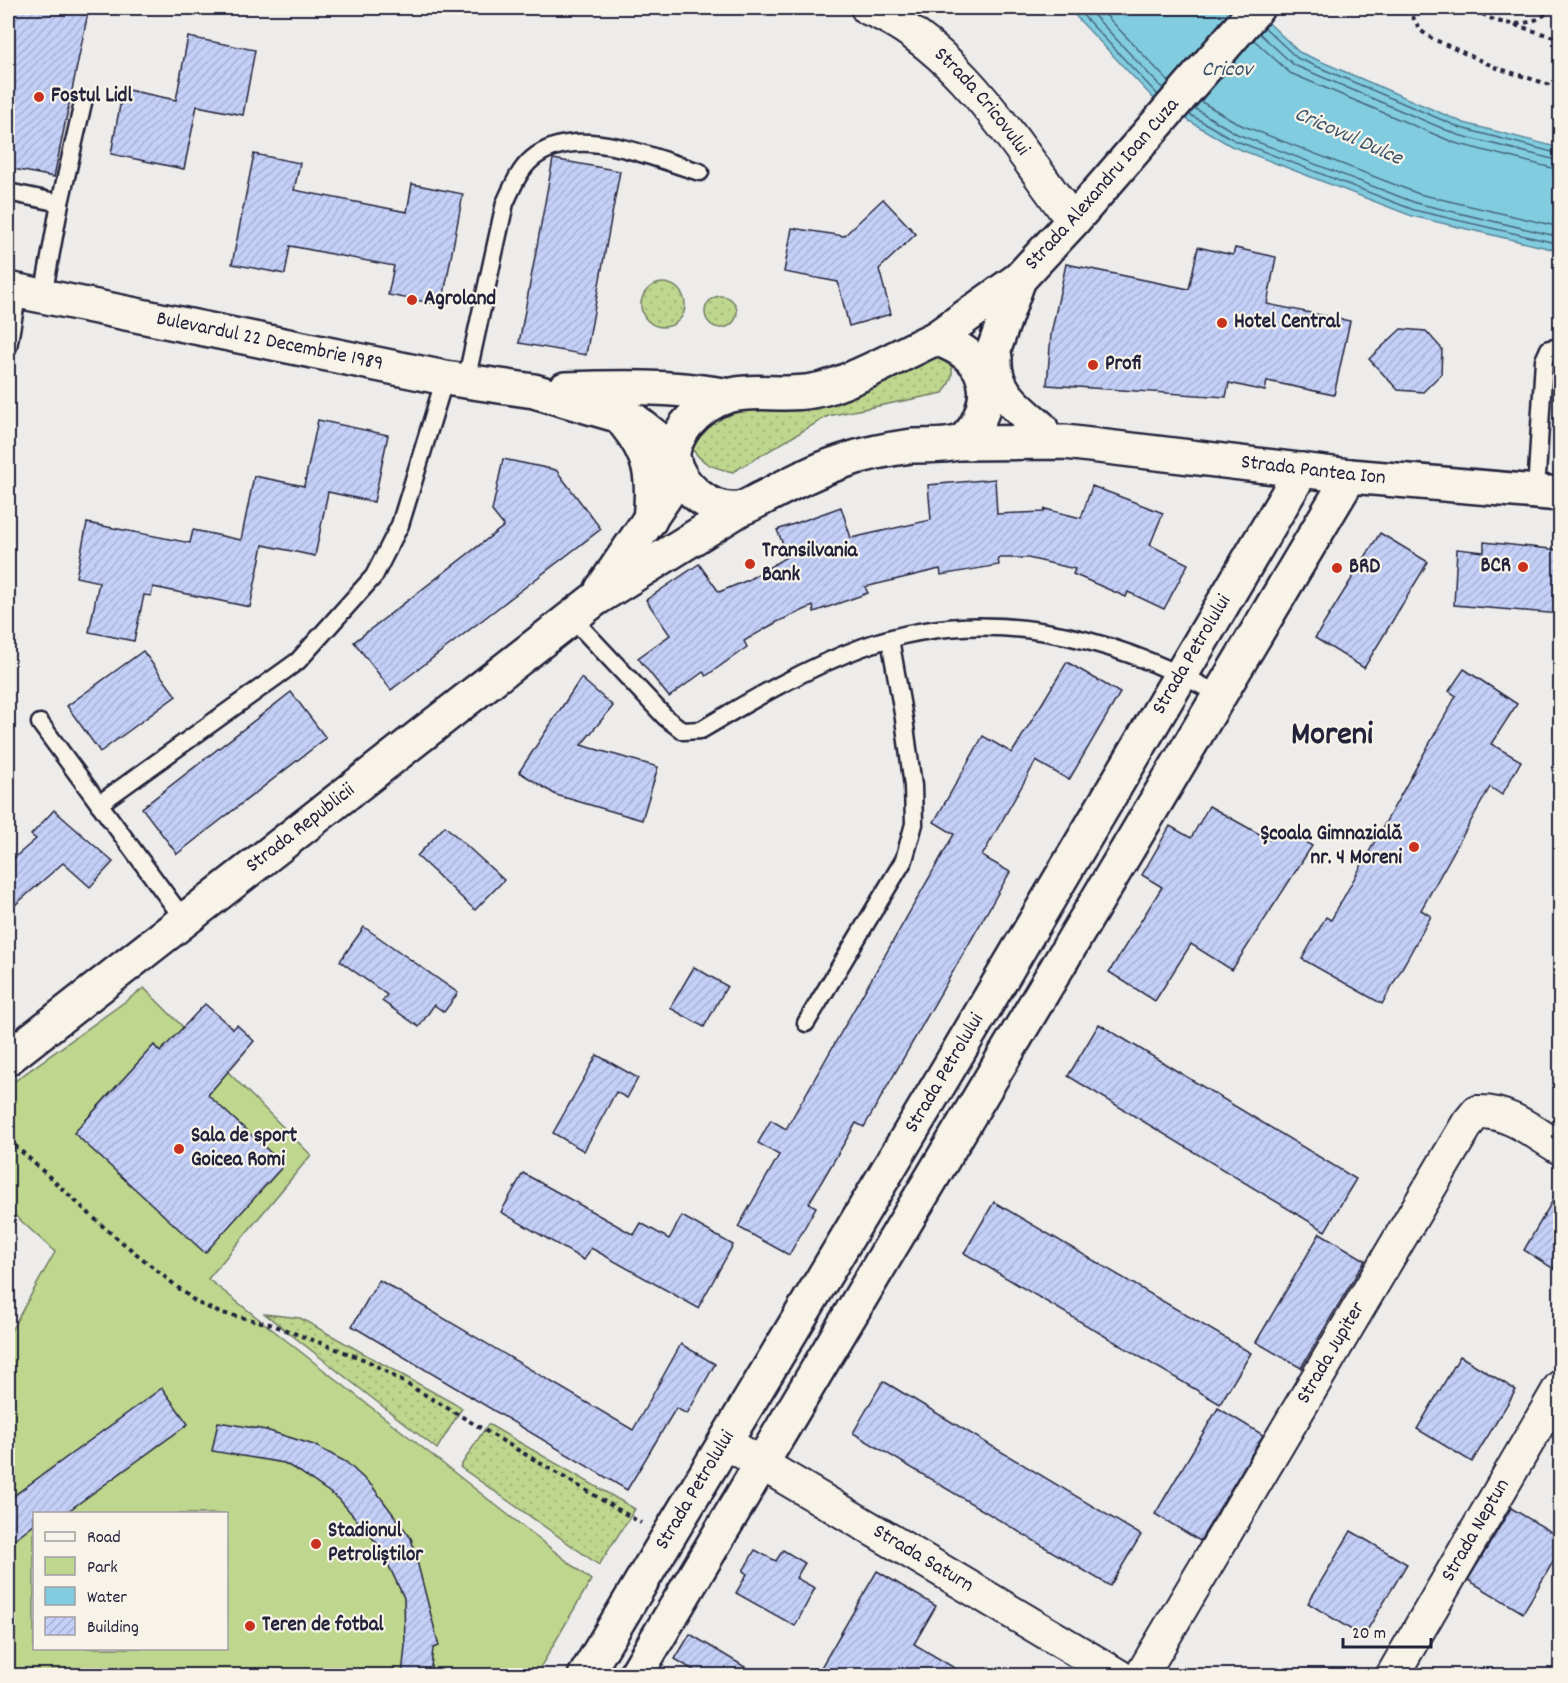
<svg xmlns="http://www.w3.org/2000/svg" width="1568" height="1683" viewBox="0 0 1568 1683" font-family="Dekko,sans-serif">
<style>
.grass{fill:url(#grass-dots);stroke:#707c64;stroke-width:1.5}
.park{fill:#bed68d;stroke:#707c64;stroke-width:1.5;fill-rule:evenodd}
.water{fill:#81cddf;stroke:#5b899d;stroke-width:1.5}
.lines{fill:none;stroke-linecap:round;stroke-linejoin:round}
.shore{stroke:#48667d;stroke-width:1.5}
.building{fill:url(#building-hatch);stroke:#22223b;stroke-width:1.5}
.lane-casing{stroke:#22223b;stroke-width:21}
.street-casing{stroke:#22223b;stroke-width:36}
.secondary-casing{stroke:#22223b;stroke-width:38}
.path{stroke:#22223b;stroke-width:4;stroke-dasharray:4.5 4.5;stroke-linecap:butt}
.lane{stroke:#f7f3e8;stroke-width:16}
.street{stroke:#f7f3e8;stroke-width:32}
.secondary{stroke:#f7f3e8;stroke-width:33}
.poi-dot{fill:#c8321e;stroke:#f7f3e8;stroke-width:2}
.labels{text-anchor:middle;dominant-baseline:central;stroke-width:4.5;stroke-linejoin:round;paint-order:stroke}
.poi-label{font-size:21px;font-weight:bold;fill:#22223b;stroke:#f7f3e8;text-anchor:start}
.street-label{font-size:21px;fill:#22223b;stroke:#f7f3e8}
.water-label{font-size:22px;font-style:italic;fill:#3e556c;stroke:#f7f3e8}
.town-label{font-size:33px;font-weight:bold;fill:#22223b;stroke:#f7f3e8}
</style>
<defs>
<pattern id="grass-dots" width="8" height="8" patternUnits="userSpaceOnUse" patternTransform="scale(1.5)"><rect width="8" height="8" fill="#bed68d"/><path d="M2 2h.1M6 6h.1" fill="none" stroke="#a3b77b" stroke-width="1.8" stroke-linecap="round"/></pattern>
<pattern id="building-hatch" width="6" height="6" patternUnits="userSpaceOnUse" patternTransform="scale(1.5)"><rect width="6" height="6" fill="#c4d0f7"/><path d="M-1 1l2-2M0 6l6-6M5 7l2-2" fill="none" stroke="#a8b2d5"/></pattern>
</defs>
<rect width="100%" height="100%" fill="#edeceb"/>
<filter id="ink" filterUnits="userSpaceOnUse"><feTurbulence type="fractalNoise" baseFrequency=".0167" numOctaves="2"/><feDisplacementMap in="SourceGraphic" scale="12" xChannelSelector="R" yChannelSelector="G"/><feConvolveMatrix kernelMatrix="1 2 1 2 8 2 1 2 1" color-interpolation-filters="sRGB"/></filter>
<g filter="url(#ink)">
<g class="grass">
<circle cx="663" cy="305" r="22"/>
<circle cx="721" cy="312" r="16"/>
<path d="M928,350L950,360C955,373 951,382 943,393L828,416L733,472C713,468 702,464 691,447L700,418Z"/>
<polygon points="265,1314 300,1318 462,1408 437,1449"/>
<polygon points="488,1424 635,1509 599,1565 460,1467"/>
</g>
<path class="park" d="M144,988L311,1155L208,1279L591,1580L536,1675H8V1336L55,1252L8,1209V1086ZM34,1514H226V1648H34Z"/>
<polygon class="water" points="1068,8 1253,8 1299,52 1464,123 1560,148 1560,251 1412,216 1231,146 1156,101"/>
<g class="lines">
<g class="shore">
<polyline points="1076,8 1158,95"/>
<polyline points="1087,8 1163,89"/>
<polyline points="1099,8 1169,82"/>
<polyline points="1264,27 1297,58 1461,128 1560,154"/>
<polyline points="1259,33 1294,65 1458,135 1560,161"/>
<polyline points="1254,40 1290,73 1455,143 1560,170"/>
<polyline points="1200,101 1241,125 1419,194 1560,227"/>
<polyline points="1194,108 1237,134 1416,203 1560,237"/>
<polyline points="1189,114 1234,140 1414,210 1560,244"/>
</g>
</g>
<g class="building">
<polygon points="8,8 89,8 54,177 8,168"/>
<polygon points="188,37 255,50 243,115 197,106 184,169 111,154 123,89 176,100"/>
<polygon points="254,154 300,163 294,190 407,212 412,184 463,194 442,305 388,295 394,266 290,246 285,274 232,264"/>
<polygon points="553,159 620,171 586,355 519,343"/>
<polygon points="883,199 916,234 879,269 891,314 849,326 838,282 784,272 792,228 844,236"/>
<polygon points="1198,247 1233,255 1235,248 1276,257 1267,304 1350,321 1334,395 1267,381 1265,391 1229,383 1226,397 1047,385 1051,334 1066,264 1189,289"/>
<polygon points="1401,329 1426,331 1442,349 1441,374 1423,392 1398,390 1369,359"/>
<polygon points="318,420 388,435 374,502 328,492 315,556 263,545 250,607 153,587 151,596 144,595 134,641 89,632 99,582 76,577 87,523 190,543 193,530 241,540 254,476 304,486"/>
<polygon points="503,459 556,470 601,529 391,690 354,642 504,526 492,511"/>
<polygon points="995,479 997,514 1044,512 1045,509 1081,518 1092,486 1163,513 1150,545 1188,564 1164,609 1128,592 1126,597 1073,574 1075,569 1028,558 998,558 999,565 941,575 940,569 865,587 868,593 814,612 813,606 777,622 744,641 747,647 706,676 703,672 669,697 638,658 670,635 646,600 699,564 719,592 748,580 788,556 777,530 841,507 851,538 931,520 928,485"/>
<polygon points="1380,533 1428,562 1364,668 1315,638"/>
<polygon points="1484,542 1560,550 1560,614 1454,605 1457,549 1484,552"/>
<polygon points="143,651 176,696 100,752 67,706"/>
<polygon points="1067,662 1120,693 1069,780 1036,761 982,856 1010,872 864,1127 856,1123 809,1203 816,1207 789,1255 738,1227 779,1155 758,1143 771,1120 786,1129 954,834 934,822 983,736 1012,753"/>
<polygon points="1464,669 1517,704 1491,744 1521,761 1502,795 1490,787 1421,910 1431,916 1382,1004 1302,959 1326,917 1331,920 1456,696 1449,691"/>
<polygon points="581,678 613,706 581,745 658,767 642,820 556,795 519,772"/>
<polygon points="291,692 326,738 177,854 142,808"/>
<polygon points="1209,806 1270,840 1280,826 1312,846 1232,970 1191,944 1155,1001 1109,972 1162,887 1142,875 1170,826 1191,838"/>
<polygon points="54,810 113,862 90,887 63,863 8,911 8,863 36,839 31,835"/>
<polygon points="445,826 504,880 475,910 417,856"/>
<polygon points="364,927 458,993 444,1012 434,1005 419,1027 382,1001 387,995 340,961"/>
<polygon points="694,967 727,986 704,1027 670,1008"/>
<polygon points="205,1004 233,1029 237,1025 254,1041 208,1095 284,1165 205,1253 74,1133 154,1045 160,1052"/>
<polygon points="1099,1024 1356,1179 1325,1231 1068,1076"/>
<polygon points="597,1055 638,1078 627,1098 616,1092 584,1151 553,1133"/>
<polygon points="523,1173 634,1235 641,1223 669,1239 682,1216 733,1245 698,1308 591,1248 584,1260 501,1212"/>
<polygon points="1560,1188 1560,1273 1524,1250"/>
<polygon points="994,1202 1251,1353 1220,1404 964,1253"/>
<polygon points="1320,1233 1365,1260 1301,1368 1256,1342"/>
<polygon points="379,1280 633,1430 681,1344 715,1364 687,1414 676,1408 627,1490 352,1326"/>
<polygon points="1460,1356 1516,1390 1472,1462 1417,1429"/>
<polygon points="883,1381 1141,1535 1110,1586 853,1433"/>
<polygon points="162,1388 188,1424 64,1514 34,1514 34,1524 8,1544 8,1500"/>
<polygon points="1218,1408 1263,1435 1200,1541 1155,1514"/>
<polygon points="218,1422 266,1430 314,1445 346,1462 372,1486 411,1538 439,1646 433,1648 430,1676 402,1676 405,1646 404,1598 380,1547 339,1499 300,1472 284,1463 212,1451"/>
<polygon points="1511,1508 1560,1537 1560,1550 1523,1613 1468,1580"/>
<polygon points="1351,1531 1407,1564 1363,1637 1308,1603"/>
<polygon points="755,1550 776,1561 783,1550 805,1563 796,1578 815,1588 795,1626 736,1593 747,1574 743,1571"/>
<polygon points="877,1571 936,1606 914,1644 968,1676 816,1676"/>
<polygon points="690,1634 760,1676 703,1676 675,1659"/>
</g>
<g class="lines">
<g class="lane-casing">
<g id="lane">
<polyline points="8,192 60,203"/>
<polyline points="43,296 60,203 83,103"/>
<polyline points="8,347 18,291"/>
<path d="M466,381L505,203C512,188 519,170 532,159C577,122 651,158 700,172"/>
<polyline points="1536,492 1544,360 1549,349 1560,347"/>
<path d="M572,618L666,718L683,731L701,730C753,699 806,668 863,647C984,603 1110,635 1218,694"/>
<polyline points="40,723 185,921"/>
<polyline points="99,804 298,661 374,576 400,525 445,378"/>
<polyline points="806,1023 904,860 914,824 913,786 904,719 890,639"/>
</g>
</g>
<g class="street-casing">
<g id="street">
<path id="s1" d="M867,8C957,44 1016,146 1073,221"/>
<path id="s2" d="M725,1442L1119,1676"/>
<path id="s3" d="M1141,1676L1468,1123L1477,1112C1508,1110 1535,1133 1560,1148"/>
<path id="s4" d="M1392,1676L1560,1387"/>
</g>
</g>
<g class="secondary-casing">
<g id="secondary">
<path id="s5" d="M8,289L445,378L534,391L634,420L673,451"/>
<path d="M936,338C959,347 982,359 985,386C988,403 976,437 957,443C944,447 926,445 912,446C888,449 864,454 841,462C814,471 788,485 763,498C756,501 746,508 738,509C709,512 678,485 673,457C672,447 680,433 686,425C731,371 773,405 829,387C866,375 901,354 936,338Z"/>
<path id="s6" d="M936,338L1019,279L1073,221L1257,8"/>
<path d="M995,358C993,391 1018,408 1041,428"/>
<polyline points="984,377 1019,279"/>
<path d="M565,389C619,387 671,386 724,395"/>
<path d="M625,423C652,456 654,479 650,520"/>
<path id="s7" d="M959,443L1065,442L1350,476L1560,494"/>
<polyline points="602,589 679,476"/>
<path id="s8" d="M8,1058L594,600L740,509"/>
<path id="s9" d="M585,1676L944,1076L1302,470"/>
<polyline points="635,1676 1350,476"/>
</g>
</g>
<g class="path">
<polyline points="1408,8 1420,30 1431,38 1497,68 1560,88"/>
<path d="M1475,8C1497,28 1531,30 1553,8"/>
<polyline points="1515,25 1560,39"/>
<polyline points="8,1139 107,1230 196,1302 218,1312 270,1324 368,1361 641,1523"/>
</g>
<use href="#lane" class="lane"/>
<use href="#street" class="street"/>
<use href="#secondary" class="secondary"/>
</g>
</g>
<g class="poi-dot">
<circle cx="39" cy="97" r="6"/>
<circle cx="412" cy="300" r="6"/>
<circle cx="1222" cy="323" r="6"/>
<circle cx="1093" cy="365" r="6"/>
<circle cx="750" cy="564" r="6"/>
<circle cx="1523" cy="567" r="6"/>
<circle cx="1337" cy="568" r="6"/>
<circle cx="1414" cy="847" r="6"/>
<circle cx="179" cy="1149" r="6"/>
<circle cx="316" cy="1544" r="6"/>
<circle cx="250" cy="1626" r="6"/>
</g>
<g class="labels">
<g class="poi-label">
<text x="51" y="97">Fostul Lidl</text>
<text x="424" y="300">Agroland</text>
<text x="1234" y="323">Hotel Central</text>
<text x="1105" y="365">Profi</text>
<text x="762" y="552">Transilvania<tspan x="762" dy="24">Bank</tspan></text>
<text x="1511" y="567" text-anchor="end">BCR</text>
<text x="1349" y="568">BRD</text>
<text x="1402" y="835" text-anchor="end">Școala Gimnazială<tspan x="1402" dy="24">nr. 4 Moreni</tspan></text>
<text x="191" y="1137">Sala de sport<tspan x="191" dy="24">Goicea Romi</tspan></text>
<text x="328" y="1532">Stadionul<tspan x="328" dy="24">Petroliștilor</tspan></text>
<text x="262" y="1626">Teren de fotbal</text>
</g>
<g class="street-label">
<text stroke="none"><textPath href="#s1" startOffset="150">Strada Cricovului</textPath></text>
<text stroke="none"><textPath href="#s6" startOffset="228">Strada Alexandru Ioan Cuza</textPath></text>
<text stroke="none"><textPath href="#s5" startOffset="267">Bulevardul 22 Decembrie 1989</textPath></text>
<text stroke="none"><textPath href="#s7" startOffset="356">Strada Pantea Ion</textPath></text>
<text stroke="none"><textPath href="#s9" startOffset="1188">Strada Petrolului</textPath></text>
<text stroke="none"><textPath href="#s8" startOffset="372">Strada Republicii</textPath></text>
<text stroke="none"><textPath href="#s9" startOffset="702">Strada Petrolului</textPath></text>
<text stroke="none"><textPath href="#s3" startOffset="375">Strada Jupiter</textPath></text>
<text stroke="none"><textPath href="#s9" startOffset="216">Strada Petrolului</textPath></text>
<text stroke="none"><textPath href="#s4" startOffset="168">Strada Neptun</textPath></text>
<text stroke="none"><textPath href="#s2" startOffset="230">Strada Saturn</textPath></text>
</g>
<g class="water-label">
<text x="1227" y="70">Cricov</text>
<text transform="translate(1348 137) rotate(24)">Cricovul Dulce</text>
</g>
<g class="town-label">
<text x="1332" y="736">Moreni</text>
</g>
</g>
<rect width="1568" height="1683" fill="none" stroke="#f7f3e8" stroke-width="30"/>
<rect x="15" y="15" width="1538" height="1653" fill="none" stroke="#22223b" stroke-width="2" filter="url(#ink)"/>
<rect x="33" y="1512" width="195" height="138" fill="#f7f3e8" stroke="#a29fa3" stroke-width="1.5"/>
<rect x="45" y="1532" width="30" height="9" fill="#f7f3e8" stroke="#a29fa3" stroke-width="1.5"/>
<text x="87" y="1542" font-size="18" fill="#22223b">Road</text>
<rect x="45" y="1557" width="30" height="18" fill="#bed68d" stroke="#a29fa3" stroke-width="1.5"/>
<text x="87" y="1572" font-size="18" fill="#22223b">Park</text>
<rect x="45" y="1587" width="30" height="18" fill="#81cddf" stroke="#a29fa3" stroke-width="1.5"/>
<text x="87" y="1602" font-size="18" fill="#22223b">Water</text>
<rect x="45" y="1617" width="30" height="18" fill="url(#building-hatch)" stroke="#a29fa3" stroke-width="1.5"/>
<text x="87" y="1632" font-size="18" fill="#22223b">Building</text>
<path d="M1343 1638v9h88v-9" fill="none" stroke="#22223b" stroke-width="3"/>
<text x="1352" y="1638" font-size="18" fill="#22223b" stroke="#f7f3e8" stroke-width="4.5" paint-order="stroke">20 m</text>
</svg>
